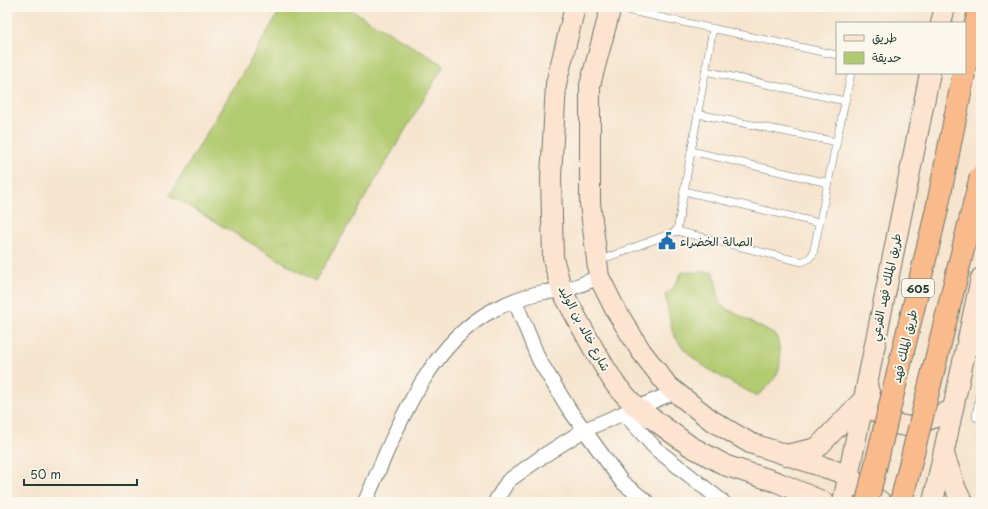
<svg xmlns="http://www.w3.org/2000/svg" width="988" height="509" viewBox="0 0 988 509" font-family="'Playpen Sans','Playpen Sans Arabic',sans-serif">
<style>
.green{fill:#b2ca6f;stroke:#688452}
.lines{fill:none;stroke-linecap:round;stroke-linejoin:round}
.service-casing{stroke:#6a776a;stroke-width:8}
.minor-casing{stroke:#6a776a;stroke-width:16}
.secondary-casing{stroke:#6a776a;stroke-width:22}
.motorway-casing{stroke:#6a776a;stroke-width:24}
.service{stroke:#fff;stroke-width:7}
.minor{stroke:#fff;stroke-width:14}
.secondary{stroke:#fde4d1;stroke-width:20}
.motorway{stroke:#fabb8c;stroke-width:22}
.motorway-bridge-casing{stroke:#6a776a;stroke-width:24;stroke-linecap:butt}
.motorway-bridge{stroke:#fabb8c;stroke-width:22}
.labels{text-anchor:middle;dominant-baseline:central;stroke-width:4;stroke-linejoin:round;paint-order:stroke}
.shield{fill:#fbf7ec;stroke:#61756b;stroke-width:1}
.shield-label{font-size:11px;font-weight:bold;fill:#1f3d34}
.poi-label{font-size:12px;fill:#1f3d34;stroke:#fbf7ec;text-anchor:start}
.street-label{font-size:12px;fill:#1f3d34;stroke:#fbf7ec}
</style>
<rect width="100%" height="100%" fill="#fbf7ec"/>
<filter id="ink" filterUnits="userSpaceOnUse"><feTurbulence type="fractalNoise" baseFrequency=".025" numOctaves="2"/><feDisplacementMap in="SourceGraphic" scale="8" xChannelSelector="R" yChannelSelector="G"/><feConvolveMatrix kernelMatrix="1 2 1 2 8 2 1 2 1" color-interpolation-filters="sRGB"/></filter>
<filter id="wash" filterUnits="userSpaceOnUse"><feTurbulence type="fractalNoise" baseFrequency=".012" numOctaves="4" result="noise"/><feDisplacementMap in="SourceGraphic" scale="16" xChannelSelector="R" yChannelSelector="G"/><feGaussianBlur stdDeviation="0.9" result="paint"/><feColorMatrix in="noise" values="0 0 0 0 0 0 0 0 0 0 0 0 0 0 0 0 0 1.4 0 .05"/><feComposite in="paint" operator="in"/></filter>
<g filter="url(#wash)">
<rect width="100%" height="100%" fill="#f6e4ce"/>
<g class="green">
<polygon points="282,7 346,7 444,65 315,281 170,195"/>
<path d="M682,272H714L720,305L777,336C783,368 782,375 757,396C731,382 686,362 674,334C669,322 668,307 665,295L675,285Z"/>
</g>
</g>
<g filter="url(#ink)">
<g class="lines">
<g class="service-casing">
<g id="service">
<polyline points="612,7 837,55"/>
<polyline points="705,71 845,101"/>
<polyline points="698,114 837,142"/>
<polyline points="691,151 828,183"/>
<polyline points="684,191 819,223"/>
<polyline points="677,231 713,28"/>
<polyline points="598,261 677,231 802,262 808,259 813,254 851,73"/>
<polyline points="972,341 981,356"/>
<polyline points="981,386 976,417 981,419"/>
</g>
</g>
<g class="minor-casing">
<g id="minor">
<polyline points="515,301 539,360 569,409 622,482 647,502"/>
<polyline points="675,392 624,413 656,449 723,502"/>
<path d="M365,502C394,436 426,344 495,309C509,302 528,295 544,292C550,291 556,292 562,291C574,288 587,282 599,277"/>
<polyline points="495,502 508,481 543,456 584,430 624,413"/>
</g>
</g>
<g class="secondary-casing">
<g id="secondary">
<polyline points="575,7 556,84 551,177 553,258 562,291 593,348 615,384 635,406 690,446 727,466 777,482 824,502"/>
<polyline points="611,7 590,85 590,203 599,277 615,309 641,351 668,386 711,420 750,443 848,475 860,487 881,502"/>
<polyline points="941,23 945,7"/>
<polyline points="867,385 874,410 894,424 911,427 952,410"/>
<polyline points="944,454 957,492 963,502"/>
<polyline points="786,455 817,448 862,401"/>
<polyline points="843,502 930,73"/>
<polyline points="933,502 981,278"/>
</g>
</g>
<g class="motorway-casing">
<polyline id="motorway" points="965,67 980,7"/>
</g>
<use href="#service" class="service"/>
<use href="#minor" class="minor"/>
<use href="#secondary" class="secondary"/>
<use href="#motorway" class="motorway"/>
<g class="motorway-bridge-casing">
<g id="motorway-bridge">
<polyline points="867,502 937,209 964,73"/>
<polyline points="901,502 981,176"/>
</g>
</g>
<use href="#motorway-bridge" class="motorway-bridge"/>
</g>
</g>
<defs>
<g id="civic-bare" transform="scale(1.38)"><path d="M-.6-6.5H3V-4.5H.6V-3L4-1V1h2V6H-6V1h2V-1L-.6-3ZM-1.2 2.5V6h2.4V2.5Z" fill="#1f6fb2" stroke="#fbf7ec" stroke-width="2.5" paint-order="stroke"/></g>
</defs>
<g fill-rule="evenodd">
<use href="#civic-bare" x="667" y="241"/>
</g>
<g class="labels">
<rect class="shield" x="902" y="279" width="32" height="18" rx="3"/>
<g class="shield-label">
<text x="918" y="288">605</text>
</g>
<g class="poi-label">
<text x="680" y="241">الصالة الخضراء</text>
</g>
<g class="street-label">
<text transform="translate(885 287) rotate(-78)">طريق الملك فهد الفرعي</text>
<text transform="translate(585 328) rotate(62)">شارع خالد بن الوليد</text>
<text transform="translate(904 346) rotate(-77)">طريق الملك فهد</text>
</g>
</g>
<rect width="988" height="509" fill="none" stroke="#fbf7ec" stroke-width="24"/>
<rect x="836" y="22" width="130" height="52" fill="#fbf7ec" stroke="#a3ada2"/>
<rect x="844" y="35" width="20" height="6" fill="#fde4d1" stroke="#a3ada2"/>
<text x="872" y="42" font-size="12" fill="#1f3d34">طريق</text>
<rect x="844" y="52" width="20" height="12" fill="#b2ca6f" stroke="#a3ada2"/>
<text x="872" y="62" font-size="12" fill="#1f3d34">حديقة</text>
<path d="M24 479v6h113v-6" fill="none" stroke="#1f3d34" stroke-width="2"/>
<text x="30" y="479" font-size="12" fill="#1f3d34" stroke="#fbf7ec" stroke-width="3" paint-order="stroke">50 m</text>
</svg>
